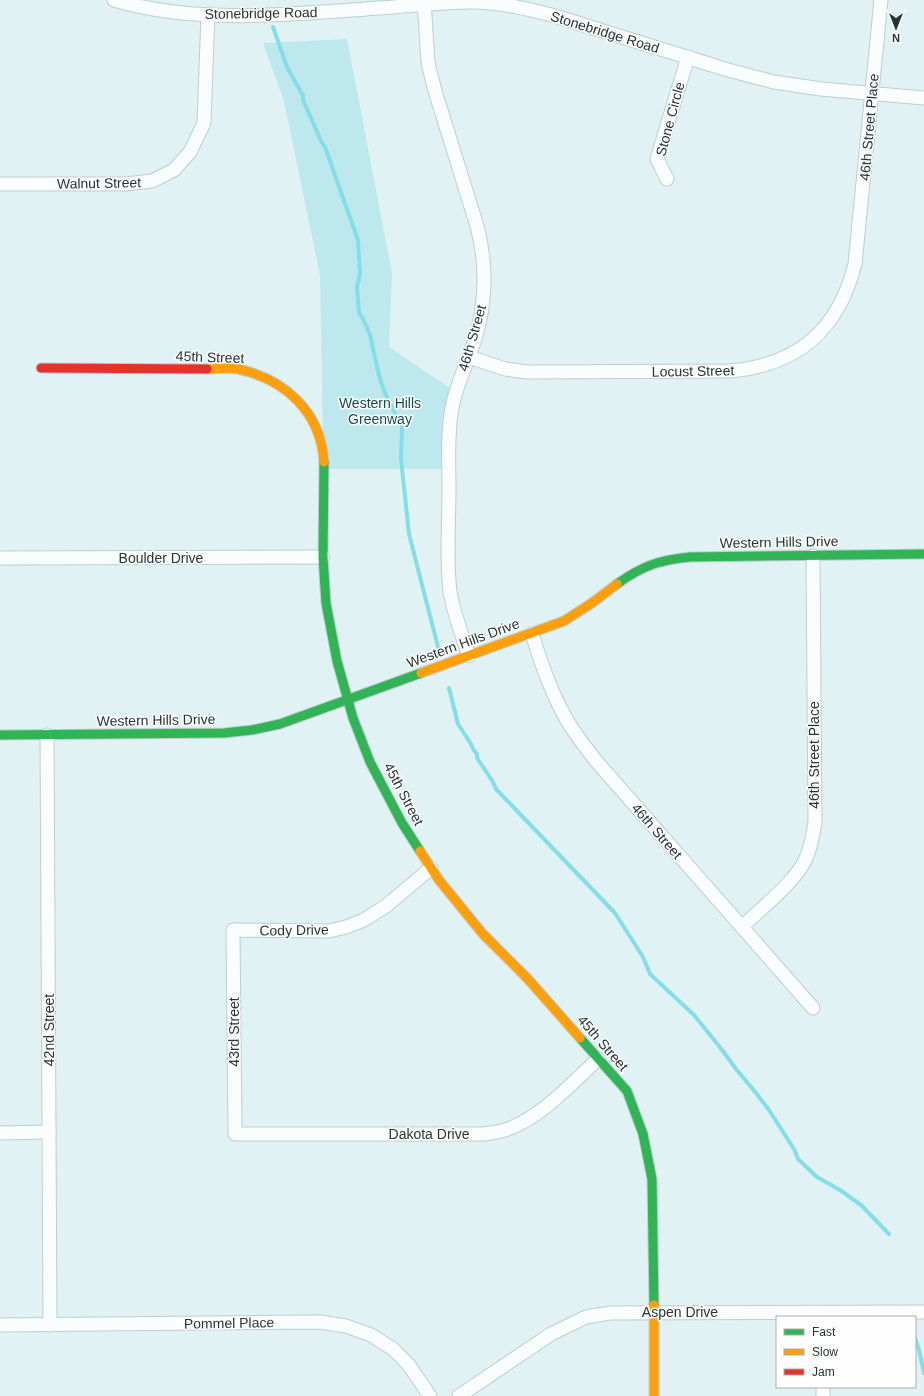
<svg xmlns="http://www.w3.org/2000/svg" width="924" height="1396" viewBox="0 0 924 1396" font-family="Helvetica,sans-serif">
<style>
.green{fill:#bde9ee}
.lines{fill:none;stroke-linecap:round;stroke-linejoin:round}
.stream{stroke:#84dee7;stroke-width:4}
.street-casing{stroke:#bfcdcf;stroke-width:15}
.fast-casing{stroke:#bfcdcf;stroke-width:11}
.slow-casing{stroke:#bfcdcf;stroke-width:11}
.jam-casing{stroke:#bfcdcf;stroke-width:11}
.street{stroke:#fafdfd;stroke-width:13}
.fast{stroke:#30b455;stroke-width:9}
.slow{stroke:#ff9f0a;stroke-width:9}
.jam{stroke:#e5322d;stroke-width:9}
.labels{text-anchor:middle;dominant-baseline:central;stroke-width:3;stroke-linejoin:round;paint-order:stroke}
.street-label{font-size:14px;fill:#273435;stroke:#fefefe}
.park-label{font-size:14px;fill:#154b51;stroke:#fefefe}
</style>
<rect width="100%" height="100%" fill="#e0f2f4"/>
<polygon class="green" points="347,39 392,273 389,347 456,392 449,469 324,469 323,448 320,275 284,101 263,43"/>
<g class="lines">
<g class="stream">
<polyline points="273,27 287,67 303,96 303,100 322,143 325,147 358,240 360,274 357,287 359,313 363,319 370,335 378,371 382,385 388,400 402,426 401,459 409,534 438,647"/>
<polyline points="449,688 458,724 471,744 473,749 477,754 477,758 493,782 496,789 615,913 643,957 650,974 694,1015 723,1051 736,1069 756,1093 769,1110 794,1149 798,1159 817,1177 840,1190 861,1205 889,1234"/>
<polyline points="915,1338 919,1350 924,1373"/>
</g>
<g class="street-casing">
<g id="street">
<path d="M114,0C198,25 294,14 380,8C410,6 441,2 471,2C500,2 528,9 555,16L728,70L774,82L821,89L924,98"/>
<path d="M424,0L428,63L435,91L477,226C487,265 487,303 474,342C467,364 456,385 452,408C447,435 449,462 449,489C449,523 446,559 450,592C454,614 462,635 469,656"/>
<polyline points="667,179 657,159 688,57"/>
<polyline points="0,184 126,184 152,181 174,170 190,152 204,123 208,14"/>
<path d="M469,357L505,369L527,372L728,371C797,366 838,331 855,264L881,0"/>
<polyline points="0,558 323,557"/>
<path d="M532,634C542,666 553,698 571,727C579,739 588,751 597,762L813,1008"/>
<polyline points="47,735 50,1325"/>
<path d="M431,868L386,906L364,920L346,927L329,931L233,930L235,1134H484C491,1133 498,1132 505,1130C541,1118 571,1084 598,1059"/>
<path d="M742,927C760,909 797,881 806,858C811,847 813,835 815,822L813,556"/>
<polyline points="0,1133 49,1132"/>
<polyline points="0,1325 320,1322 346,1326 371,1335 393,1349 408,1364 430,1396"/>
<polyline points="823,1387 823,1396"/>
<polyline points="459,1396 551,1334 586,1317 610,1313 924,1312"/>
</g>
</g>
<g class="fast-casing">
<g id="fast">
<polyline points="324,462 323,557 326,603 337,661 353,718 370,762 402,823 420,851"/>
<path d="M617,584C642,566 659,560 690,557L924,554"/>
<polyline points="0,735 224,733 252,730 280,724 421,673"/>
<polyline points="580,1038 627,1091 643,1134 652,1179 654,1305"/>
</g>
</g>
<g class="slow-casing">
<g id="slow">
<path d="M207,369C217,369 228,367 238,369C285,379 321,412 324,462"/>
<polyline points="421,673 564,621 592,603 617,584"/>
<polyline points="420,851 439,880 483,934 528,979 580,1038"/>
<polyline points="654,1396 654,1305"/>
</g>
</g>
<g class="jam-casing">
<polyline id="jam" points="41,368 207,369"/>
</g>
<use href="#street" class="street"/>
<use href="#fast" class="fast"/>
<use href="#slow" class="slow"/>
<use href="#jam" class="jam"/>
</g>
<g class="labels">
<g class="street-label">
<text transform="translate(261 13) rotate(-1)">Stonebridge Road</text>
<text transform="translate(605 32) rotate(17)">Stonebridge Road</text>
<text transform="translate(670 119) rotate(-75)">Stone Circle</text>
<text transform="translate(869 127) rotate(-85)">46th Street Place</text>
<text transform="translate(99 183) rotate(-1)">Walnut Street</text>
<text transform="translate(472 338) rotate(-74)">46th Street</text>
<text transform="translate(210 357) rotate(2)">45th Street</text>
<text transform="translate(693 371) rotate(-1)">Locust Street</text>
<text transform="translate(779 542) rotate(-1)">Western Hills Drive</text>
<text x="161" y="558">Boulder Drive</text>
<text transform="translate(463 643) rotate(-20)">Western Hills Drive</text>
<text transform="translate(156 720) rotate(-1)">Western Hills Drive</text>
<text transform="translate(814 755) rotate(-90)">46th Street Place</text>
<text transform="translate(404 794) rotate(62)">45th Street</text>
<text transform="translate(657 831) rotate(49)">46th Street</text>
<text transform="translate(294 930) rotate(-1)">Cody Drive</text>
<text transform="translate(49 1030) rotate(-90)">42nd Street</text>
<text transform="translate(234 1032) rotate(-90)">43rd Street</text>
<text transform="translate(603 1043) rotate(49)">45th Street</text>
<text x="429" y="1134">Dakota Drive</text>
<text x="680" y="1312">Aspen Drive</text>
<text transform="translate(229 1323) rotate(-1)">Pommel Place</text>
</g>
<g class="park-label">
<text x="380" y="403">Western Hills<tspan x="380" dy="16">Greenway</tspan></text>
</g>
</g>
<rect x="776" y="1316" width="140" height="72" fill="#fefefe" stroke="#a8adae"/>
<rect x="784" y="1329" width="20" height="6" fill="#30b455" stroke="#a8adae"/>
<text x="812" y="1336" font-size="12" fill="#273435">Fast</text>
<rect x="784" y="1349" width="20" height="6" fill="#ff9f0a" stroke="#a8adae"/>
<text x="812" y="1356" font-size="12" fill="#273435">Slow</text>
<rect x="784" y="1369" width="20" height="6" fill="#e5322d" stroke="#a8adae"/>
<text x="812" y="1376" font-size="12" fill="#273435">Jam</text>
<g transform="translate(896 28) rotate(180)" stroke="#fefefe" stroke-width="3" paint-order="stroke">
<path d="M0-3L7 15L0 10L-7 15Z" fill="#273435"/>
<text y="-6" font-size="11" font-weight="bold" text-anchor="middle" fill="#273435">N</text>
</g>
</svg>
